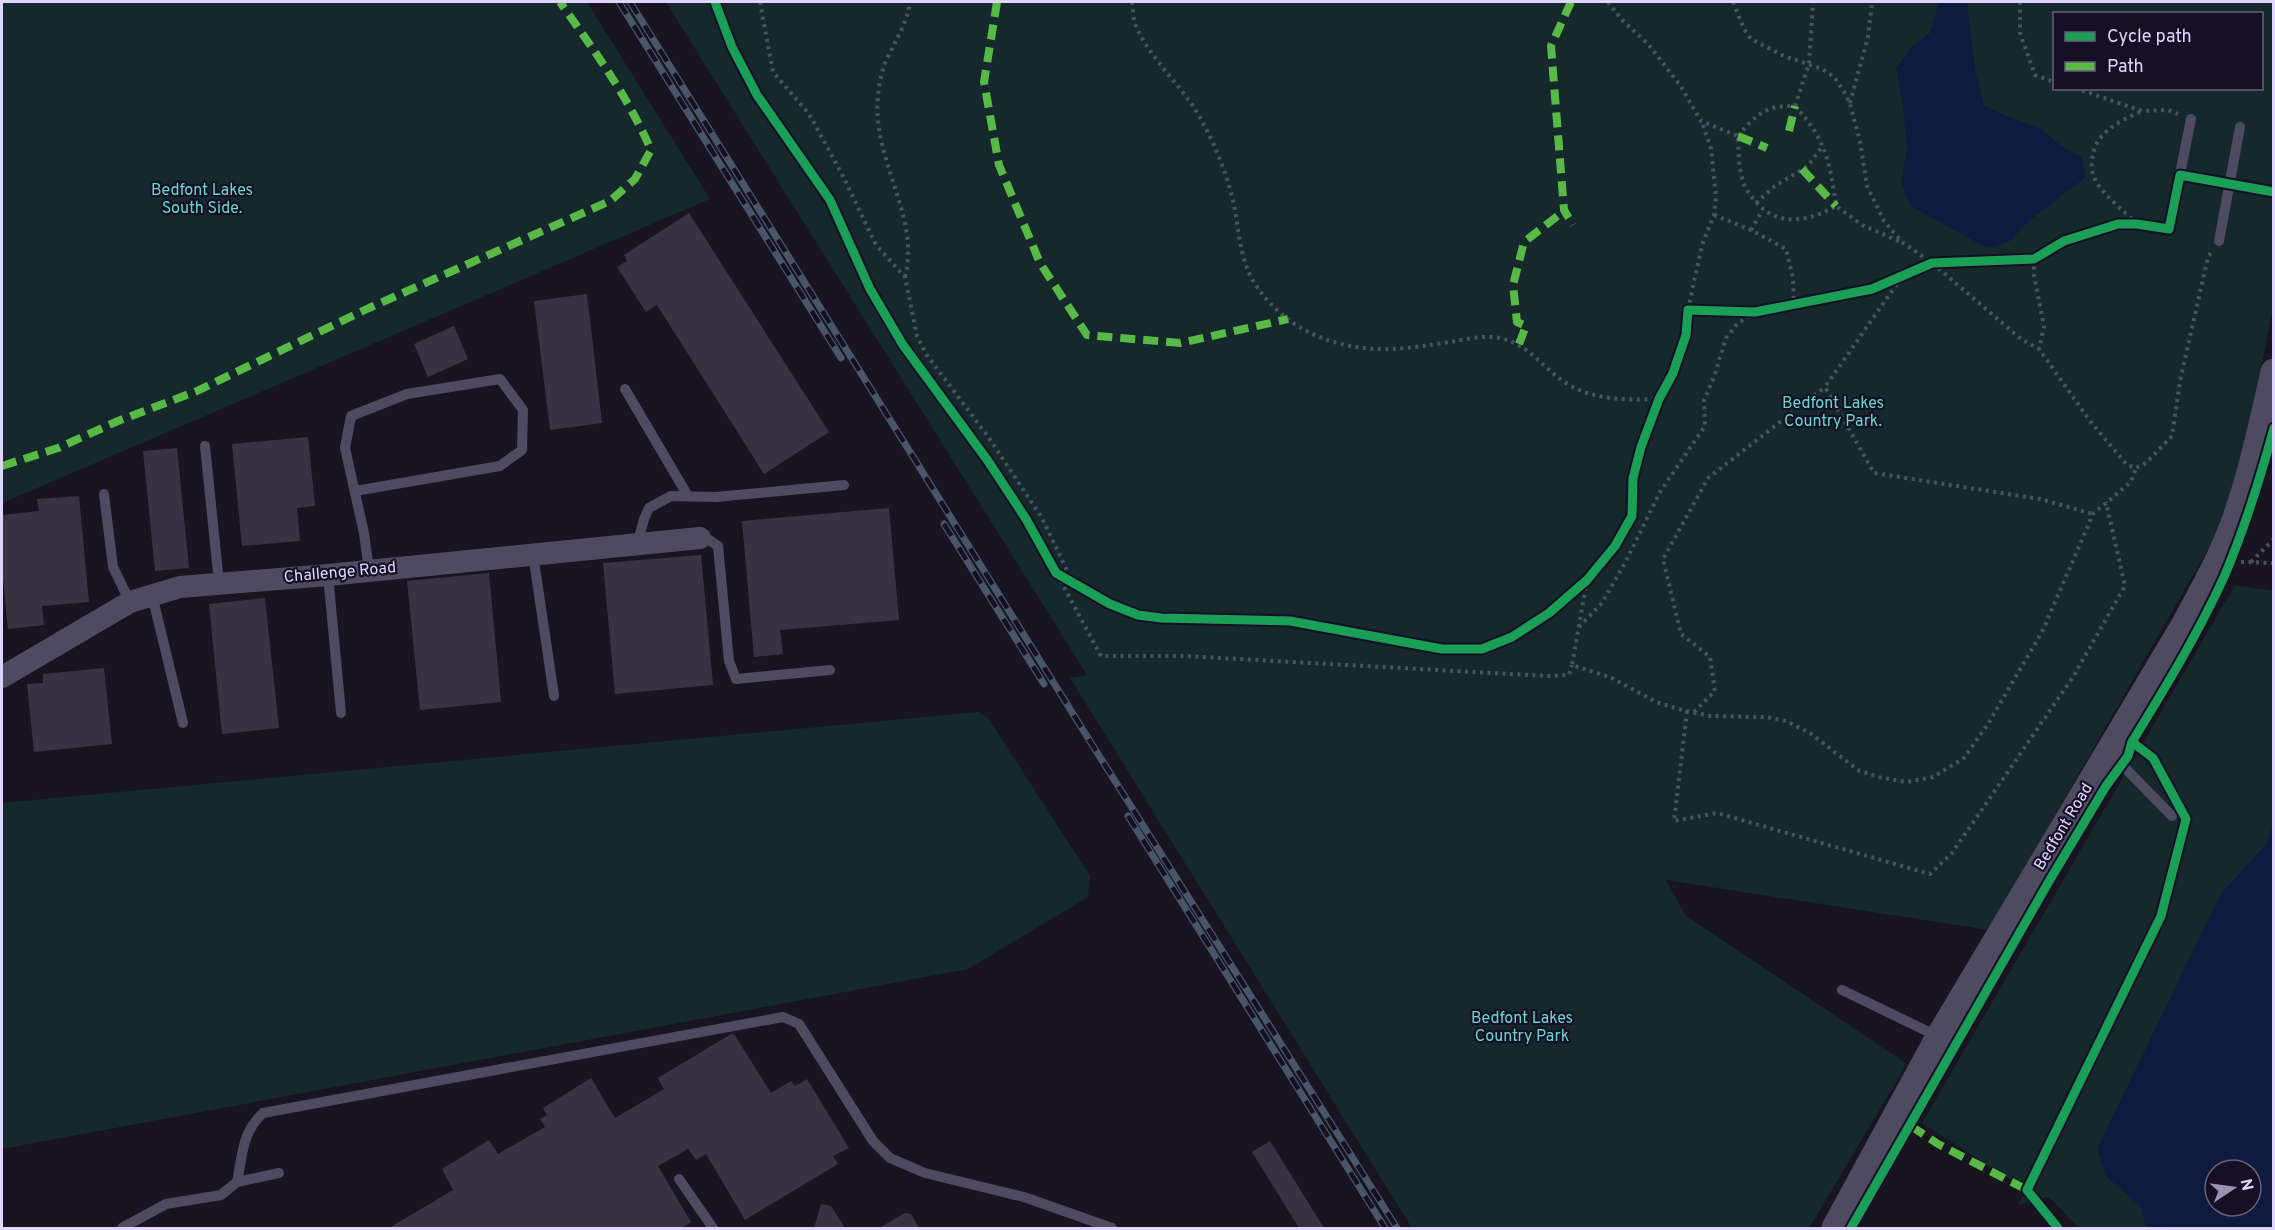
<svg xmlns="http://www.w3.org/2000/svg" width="2275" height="1230" viewBox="0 0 2275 1230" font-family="Overpass,sans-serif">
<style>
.green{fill:#15292d;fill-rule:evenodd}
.water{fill:#0e1a3e;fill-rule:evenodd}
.building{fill:#383342}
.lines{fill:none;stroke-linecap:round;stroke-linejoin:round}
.path{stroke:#495261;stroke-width:4;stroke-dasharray:3 4.5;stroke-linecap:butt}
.service{stroke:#4e4b60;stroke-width:10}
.minor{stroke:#4e4b60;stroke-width:22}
.tertiary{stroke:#4e4b60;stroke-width:27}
.rail-casing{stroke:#485669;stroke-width:7}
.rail{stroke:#161025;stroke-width:4.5;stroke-dasharray:14;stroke-linecap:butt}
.quiet{stroke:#58b947;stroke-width:8;stroke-dasharray:15 8;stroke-linecap:butt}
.cycleway-casing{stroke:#161025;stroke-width:13}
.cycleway{stroke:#1a9f57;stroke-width:9}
.labels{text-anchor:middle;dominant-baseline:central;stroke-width:4.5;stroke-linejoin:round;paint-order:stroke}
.park-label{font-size:16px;fill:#66d9cb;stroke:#161025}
.street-label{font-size:16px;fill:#e0d6fd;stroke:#161025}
</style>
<rect width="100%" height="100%" fill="#181520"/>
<g class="green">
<polygon points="2,2 587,2 710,199 2,503"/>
<path d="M666,2H2273V308L2235,502L1989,930L1666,880L1685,915L1907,1064L1809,1228H1412L1070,678L1087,675ZM2054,14H2262V88H2054Z"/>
<path d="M2235,585L2273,591V1228H2079L2049,1197L2018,1205L2027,1190L1922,1123ZM2215,1170H2251V1206H2215Z"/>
<polygon points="978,712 988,718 1090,876 1088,897 968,969 2,1149 2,803"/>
</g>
<g class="water">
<polygon points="1939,2 1967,2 1975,69 1984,105 2006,116 2042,129 2061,146 2082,158 2086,177 2030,220 2010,241 1987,248 1911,206 1901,183 1907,149 1903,106 1896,68 1911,47 1930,33"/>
<path d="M2273,824V1228H2146L2141,1207L2106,1176L2097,1149L2220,895L2267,843ZM2215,1170H2251V1206H2215Z"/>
</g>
<g class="building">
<polygon points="689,213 829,432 764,474 657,305 646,312 617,267 627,261 624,255"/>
<polygon points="587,294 602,423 550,430 534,301"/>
<polygon points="454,326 468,359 428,377 414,344"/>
<polygon points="308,437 315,506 297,508 300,541 242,546 232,444"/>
<polygon points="177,448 189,568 155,571 143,451"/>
<polygon points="79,496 89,602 42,606 44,625 8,629 2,569 2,515 39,511 37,499"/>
<polygon points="889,508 899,620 780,630 783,654 754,657 742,521"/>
<polygon points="701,555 713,685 615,694 603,563"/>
<polygon points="489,573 501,702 420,710 407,581"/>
<polygon points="265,598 279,728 222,734 209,604"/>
<polygon points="104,668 112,744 34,752 27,684 43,683 43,674"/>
<polygon points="731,1034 734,1034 771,1093 791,1081 795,1086 807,1079 849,1148 833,1156 838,1164 745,1220 706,1154 696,1160 688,1149 658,1166 691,1222 682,1228 389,1228 453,1190 442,1169 489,1140 498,1154 545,1127 540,1119 547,1115 543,1108 591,1078 615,1118 664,1089 658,1078"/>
<polygon points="1270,1141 1324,1228 1299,1228 1252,1152"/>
<polygon points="821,1204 831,1206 845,1228 814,1228"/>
<polygon points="905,1213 911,1214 919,1228 879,1228"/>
</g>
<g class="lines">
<g class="path">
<polyline points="715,2 732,47 757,95 830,200 870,289 903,345 988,461 1026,519 1056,573 1110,604 1138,615 1161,618 1290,621 1442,649 1482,649 1512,637 1549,613 1587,580 1615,546 1632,516 1633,478 1641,447 1659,399 1673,373 1686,335 1688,310 1755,312 1794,305 1872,289 1932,263 2034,259 2064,241 2118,224 2137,224 2156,227"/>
<polyline points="760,2 773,72 809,114 844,178 876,245 905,277 917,336 926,354 987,435 1042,518 1073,583"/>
<path d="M1132,2C1133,9 1133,17 1135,24C1151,62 1186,88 1204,125C1217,149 1228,178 1234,205C1239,231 1240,261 1255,284C1275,314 1303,334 1338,343C1376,354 1411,348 1450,342C1467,339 1487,334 1504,339C1531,347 1544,369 1566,383C1594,401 1627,400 1658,399"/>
<path d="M1608,2L1622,20L1648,44L1680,85L1701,121L1738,136C1739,150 1738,165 1742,178C1744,188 1750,195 1756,202C1778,228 1810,221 1836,206"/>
<polyline points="1733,2 1744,29 1751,39 1784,56 1822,69 1834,77 1843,90 1850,104 1860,141 1867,186 1884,221 1902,242 1932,263 2021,339 2039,349 2090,421 2127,465 2136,468 2146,463 2172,436 2180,381 2208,257 2212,251"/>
<polyline points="2020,2 2020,33 2035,75 2054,82"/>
<polyline points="2075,88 2142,111 2168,110 2178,114"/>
<polyline points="1850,103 1868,37 1872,2"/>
<polyline points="1795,106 1809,64 1813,2"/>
<path d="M1738,136C1756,114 1767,105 1795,106C1826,140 1830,162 1836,206L1862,225L1901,242"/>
<polyline points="1756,203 1775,186 1808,166 1823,145"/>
<polyline points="1714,215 1751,230 1786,249 1793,278 1794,305"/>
<path d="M2137,224C2125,212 2106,197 2097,183C2093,177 2091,168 2092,161C2093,133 2120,121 2142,111"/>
<polyline points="1751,230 1762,211"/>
<polyline points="2034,259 2034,275 2044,327 2039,349"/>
<path d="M905,277C919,224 882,172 878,120C876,101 879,78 886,61C895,41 907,24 910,2"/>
<polyline points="1901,278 1825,387 1874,473 2040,499 2093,514"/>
<polyline points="1688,310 1702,245 1714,215 1716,197 1711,149 1702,122"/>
<polyline points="2241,562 2274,563"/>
<polyline points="2251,562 2274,539"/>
<polyline points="1057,574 1101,656 1184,656 1547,676 1569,675 1572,665"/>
<polyline points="1587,580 1572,665 1612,678 1656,702 1682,710 1710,716 1766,717 1786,721 1810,733 1858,770 1878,777 1907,782 1933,777 1964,758 1988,724 2043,630 2093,514 2131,482 2136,468"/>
<polyline points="1579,627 1602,603 1626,561 1660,492 1705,426 1704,400 1714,377 1726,338 1737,324 1755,312"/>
<polyline points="1687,711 1674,821 1717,813 1930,874 1952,853 2073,677 2125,586 2106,502"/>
<polyline points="1694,712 1715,691 1710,657 1681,634 1663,559 1708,478 1825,387"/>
</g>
<g class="service">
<polyline points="2180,175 2274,192"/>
<polyline points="2169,229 2191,119"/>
<polyline points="2219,241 2240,127"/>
<polyline points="625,389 688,496"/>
<polyline points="205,446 219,583"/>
<polyline points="355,491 500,466 522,450 523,410 500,379 407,394 351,416 345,448 364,533 369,570"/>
<polyline points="104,494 113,567 130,602"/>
<polyline points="700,538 706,538 718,546 729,661 736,679 830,670"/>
<polyline points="637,545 644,519 649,508 671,496 716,497 844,485"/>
<polyline points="533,554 554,696"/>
<polyline points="328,575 341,713"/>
<polyline points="152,595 183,723"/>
<polyline points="2107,754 2127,770 2172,816"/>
<polyline points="1842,990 1939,1037"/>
<polyline points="679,1179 713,1228"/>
<polyline points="237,1182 279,1173"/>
<path d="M122,1228L166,1204L221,1195L237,1182C243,1154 241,1134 263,1113L783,1017L799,1024L873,1141L890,1158L925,1173L1024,1197L1112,1228"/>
</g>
<polyline class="minor" points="2,677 130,602 180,587 328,575 700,538"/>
<path class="tertiary" d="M1835,1228L1939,1037L2185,624C2204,588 2224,553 2237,515C2253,468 2263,420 2274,372"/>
<g class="rail-casing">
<g id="rail">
<polyline points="619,2 841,358"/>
<polyline points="630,2 1098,754 1397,1228"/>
<polyline points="944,524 1044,684"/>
<polyline points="1128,816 1385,1228"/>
</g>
</g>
<use href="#rail" class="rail"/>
<g class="quiet">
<polyline points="997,2 984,82 999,165 1040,263 1087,335 1180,343 1288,319"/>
<polyline points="1571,2 1551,46 1564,210 1573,225"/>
<polyline points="1789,131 1795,106"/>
<polyline points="1738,136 1767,148"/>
<polyline points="1802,169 1836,206"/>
<polyline points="1519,344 1526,326 1517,322 1513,285 1524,242 1564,211"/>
<path d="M2,466L58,448L118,421L197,391L369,308L610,201L635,179L651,150C626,93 595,52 560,2"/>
<polyline points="1911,1126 1938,1144 2027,1190"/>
</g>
<g class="cycleway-casing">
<g id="cycleway">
<polyline points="715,2 732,47 757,95 830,200 870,289 903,345 988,461 1026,519 1056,573 1110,604 1138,615 1161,618 1290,621 1442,649 1482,649 1512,637 1549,613 1587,580 1615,546 1632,516 1633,478 1641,447 1659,399 1673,373 1686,335 1688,310 1755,312 1872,289 1932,263 2034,259 2064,241 2118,224 2137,224 2169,229 2180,175 2274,192"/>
<path d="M1851,1228L2048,883L2106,786L2128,756L2132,742C2165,688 2198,634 2224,577C2245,528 2260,479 2274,428"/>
<polyline points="2058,1228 2027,1190 2161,916 2186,819 2153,758 2132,742"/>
</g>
</g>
<use href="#cycleway" class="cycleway"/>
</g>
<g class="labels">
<g class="park-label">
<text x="202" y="191">Bedfont Lakes<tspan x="202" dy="18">South Side.</tspan></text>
<text x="1833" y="404">Bedfont Lakes<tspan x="1833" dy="18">Country Park.</tspan></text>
<text x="1522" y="1019">Bedfont Lakes<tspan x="1522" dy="18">Country Park</tspan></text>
</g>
<g class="street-label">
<text transform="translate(340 573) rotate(-5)">Challenge Road</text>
<text transform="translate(2064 827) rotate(-59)">Bedfont Road</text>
</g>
</g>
<rect width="2275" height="1230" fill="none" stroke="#e0d6fd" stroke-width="6"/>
<rect x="2053" y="12" width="210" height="78" fill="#161025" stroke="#675f7b" stroke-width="1.5"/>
<rect x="2065" y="32" width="30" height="9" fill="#1a9f57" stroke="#675f7b" stroke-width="1.5"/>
<text x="2107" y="42" font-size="18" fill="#e0d6fd">Cycle path</text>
<rect x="2065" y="62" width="30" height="9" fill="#58b947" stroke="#675f7b" stroke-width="1.5"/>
<text x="2107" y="72" font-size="18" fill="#e0d6fd">Path</text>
<g transform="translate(2233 1188) rotate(77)"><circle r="28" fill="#161025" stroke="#675f7b" stroke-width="1.5"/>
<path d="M0-4.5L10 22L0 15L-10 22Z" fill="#9a92b0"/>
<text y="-9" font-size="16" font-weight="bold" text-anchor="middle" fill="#e0d6fd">N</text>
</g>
</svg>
